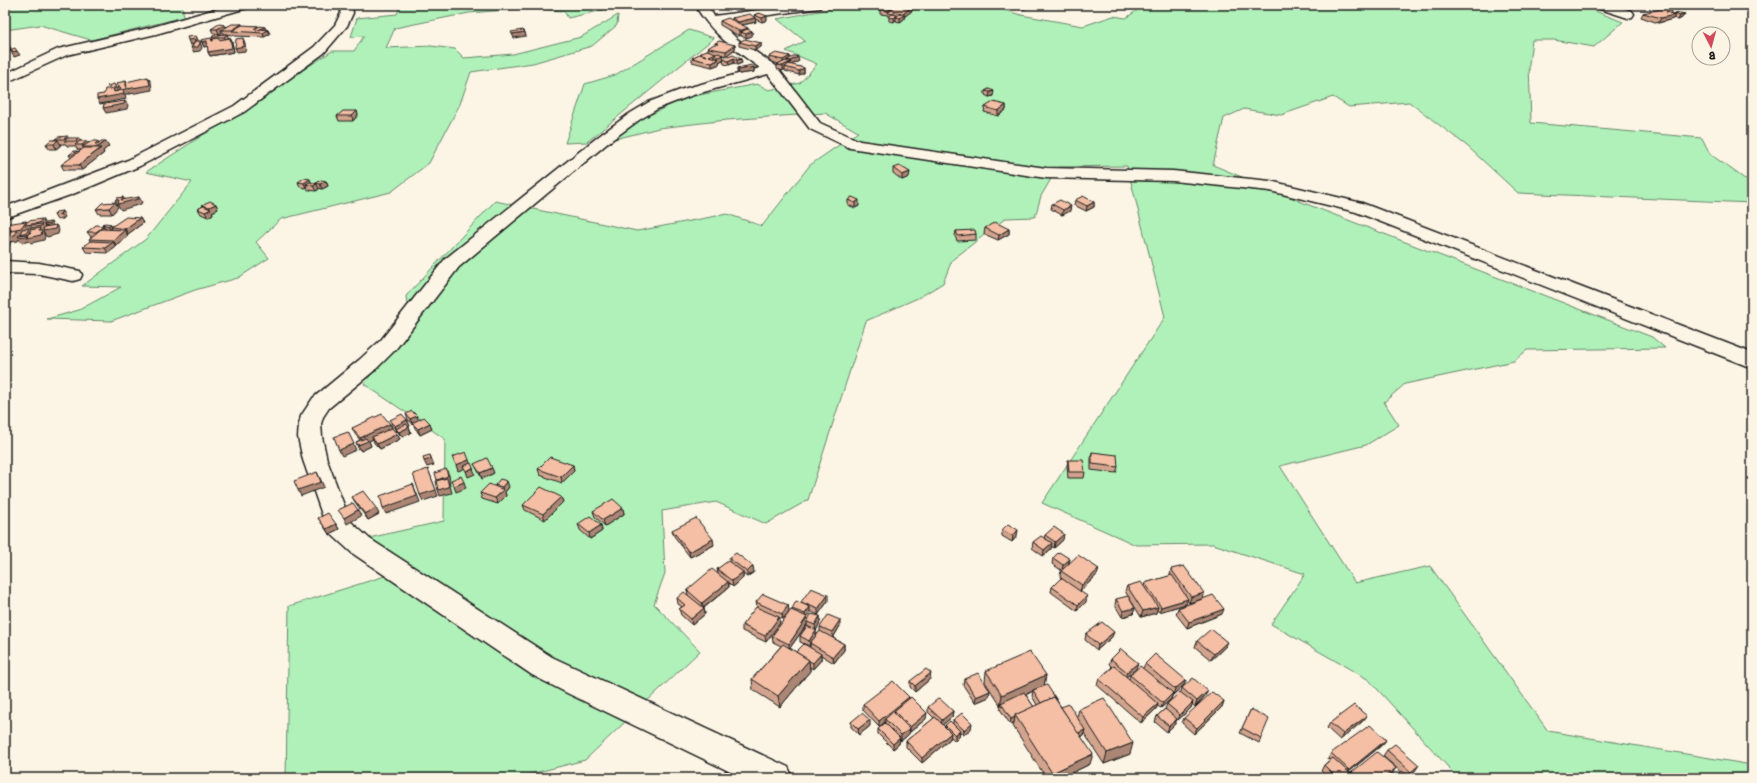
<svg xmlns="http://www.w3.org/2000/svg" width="1757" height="783" viewBox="0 0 1757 783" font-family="'Shantell Sans',sans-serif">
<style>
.green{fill:#b0f1b9;stroke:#66866a}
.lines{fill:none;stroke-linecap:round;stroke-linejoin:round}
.minor-casing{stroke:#1c1c1c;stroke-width:3}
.minor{fill:#fcf5e5;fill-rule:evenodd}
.wall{fill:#d2a48e;stroke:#1c1c1c;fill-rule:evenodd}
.shaded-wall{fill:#ab8674;stroke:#1c1c1c}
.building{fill:#f4bfa5;stroke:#1c1c1c}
</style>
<rect width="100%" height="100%" fill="#fcf5e5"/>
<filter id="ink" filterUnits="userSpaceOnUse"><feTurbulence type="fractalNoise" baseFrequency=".025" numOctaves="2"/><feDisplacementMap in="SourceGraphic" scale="8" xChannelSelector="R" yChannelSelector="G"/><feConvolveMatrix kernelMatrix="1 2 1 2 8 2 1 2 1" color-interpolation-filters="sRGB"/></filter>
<g filter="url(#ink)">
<g class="green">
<polygon points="5,5 182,5 184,17 91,40 40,25 5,30"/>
<polygon points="401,5 625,5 568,18 564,11 531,8 469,13 395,28 386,48 431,46 455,49 464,58 513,54 581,37 618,15 617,25 592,46 533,63 471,72 460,104 429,163 391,192 281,219 256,242 269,258 238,278 195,290 111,321 47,319 79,310 121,287 82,286 146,239 192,182 146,172 332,51 354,51 364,36 351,37 357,18 397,14"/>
<polygon points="851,5 988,5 1021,15 1083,26 1113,16 1126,18 1139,9 1124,5 1535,5 1542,9 1580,5 1623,22 1594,47 1554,40 1532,40 1529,64 1531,123 1702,138 1710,154 1752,184 1752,203 1518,193 1467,146 1409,102 1349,107 1333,97 1281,115 1244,109 1224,118 1213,165 1309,205 1652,337 1665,348 1527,350 1514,361 1405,384 1384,402 1399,425 1366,445 1280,466 1355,583 1430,566 1548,731 1752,765 1752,778 1458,778 1369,680 1271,624 1305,574 1213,544 1136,545 1042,503 1165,317 1127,166 1058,167 1041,196 1035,217 1006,218 952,260 943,283 920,297 866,321 808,500 766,524 716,502 662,511 665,573 654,604 700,651 585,760 515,778 286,778 289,606 385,576 369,538 444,521 445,439 364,384 409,322 406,296 495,201 637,231 727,214 762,226 810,165 858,132 825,113 727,120 659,128 615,139 625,119 652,114 683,98 757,84 769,90 800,83 817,64 786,51 805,41 777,19"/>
<polygon points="689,30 714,38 587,142 565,143 585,84 615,75"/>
</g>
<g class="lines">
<g class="minor-casing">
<g id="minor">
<polygon points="230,5 249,5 247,8 156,34 67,55 5,83 5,74 58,49 149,28"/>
<polygon points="340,5 352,5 353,13 347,26 324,53 244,112 140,166 73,194 5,218 5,207 128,160 234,106 314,47 335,25 341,13"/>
<path d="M695,5H707L714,16L794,5H822L820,8L720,22L737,39L776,66L820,123L860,141L1046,168L1173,171L1270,181L1362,203L1752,353V368L1356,212L1270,191L1173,181L1046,178L850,148L810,129L768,74L693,95L659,108L639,120L609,142L459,267L395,350L375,370L329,408L323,417L321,424L322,437L327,460L350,521L370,539L552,657L788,767L793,778H743L569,694L532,675L352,553L330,533L326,526L303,460L298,437L299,424L301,416L313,398L359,360L381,340L445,259L599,136L629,114L649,102L683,89L760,68C734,49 711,33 695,5Z"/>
<polygon points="874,5 891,5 892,6 890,9 886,10 876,8"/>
<polygon points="1595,5 1613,5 1632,11 1634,14 1632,17 1628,18 1597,8"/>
<polygon points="5,261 39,263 80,271 82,275 80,279 73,281 39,274 5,273"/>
</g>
</g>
<use href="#minor" class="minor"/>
</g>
<g class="wall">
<polygon points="886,5 895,5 895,6 913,10 904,17 904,19 900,22 896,21 896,20 894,22 889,21 889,17 888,17 888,15 880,14 880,9"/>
<polygon points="1013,5 1030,5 1029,7 1024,9"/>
<polygon points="1672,10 1671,13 1673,19 1658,23 1641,17 1643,13"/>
<polygon points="759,13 767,20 762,22 755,19 756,22 742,25 748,30 752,31 752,36 746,38 741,36 741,35 739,36 720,25 720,21 732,20 732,18 755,17 754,15"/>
<polygon points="1675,14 1685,14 1682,18 1678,20 1673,18"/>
<polygon points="242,24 243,26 258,26 258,27 268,30 270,34 264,37 234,36 233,35 223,34 222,32 219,34 213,33 211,29"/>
<polygon points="227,34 228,38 230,38 232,42 234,52 210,56 208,52 208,46 204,47 201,40 213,41 212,37"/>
<polygon points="739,42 761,43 761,47 755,50 739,46"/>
<polygon points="715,43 735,45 735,49 726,56 723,55 724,59 741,59 742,63 737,65 734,63 729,65 724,64 723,60 719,62 720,64 712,67 692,62 692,58 700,54 700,53 708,50 708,48 716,44"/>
<polygon points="790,56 790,58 799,61 791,65 804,68 804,73 799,75 785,71 785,69 783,71 777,69 777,65 779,64 769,61 769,57"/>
<polygon points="754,67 754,72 739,74 737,72 737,68"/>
<polygon points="989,89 993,96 989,97 985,95 985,91"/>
<polygon points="1006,105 1006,110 998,116 984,112 985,107"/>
<polygon points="357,111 358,115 353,121 339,121 337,116"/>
<polygon points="69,138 89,143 99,143 109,146 103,151 104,153 82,170 64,170 61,165 71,158 69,155 77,151 78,152 81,150 78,150 75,146 67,146 66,144 60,144 61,145 56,149 49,149 46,144 55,140 55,139"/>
<polygon points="893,168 909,177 902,180 893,173"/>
<polygon points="326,181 328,186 322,189 319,188 319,189 316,191 308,190 307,187 306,188 300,187 298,182 311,183 316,184 316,183"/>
<polygon points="852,197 859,206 855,208 848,205 848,200"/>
<polygon points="1075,200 1094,202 1094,207 1086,211 1074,205"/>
<polygon points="216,204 218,209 212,212 213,214 208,217 201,214 198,209 203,206 202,205"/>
<polygon points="1052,204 1070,211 1062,215 1051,209"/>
<polygon points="118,207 112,214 99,214 96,209"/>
<polygon points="56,212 65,217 63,219 57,220 54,215"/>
<polygon points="140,218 143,223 128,234 127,234 128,236 116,245 115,245 116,247 108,253 86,252 83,247 90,241 89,239 91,237 87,232 103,226 102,224 111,224 112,226"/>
<polygon points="985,228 1009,229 1009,234 998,240 984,234"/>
<polygon points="956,231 976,234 976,240 957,241 955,236"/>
<polygon points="406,414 419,420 432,429 420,435 415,428 413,424 408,420"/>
<polygon points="390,420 407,420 410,426 408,426 411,433 402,437 399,434 398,431 397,432 392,425"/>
<polygon points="390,424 392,428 397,434 400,439 380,449 374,443 373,439 369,441 371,446 361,451 358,448 356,442 360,440 355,434 352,428"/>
<polygon points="1092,452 1118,467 1116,473 1091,470 1091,458"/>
<polygon points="1068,460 1085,472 1084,478 1068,478 1067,465"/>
<polygon points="474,464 494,473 482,479 477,469"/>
<polygon points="573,465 574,471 562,483 540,475 538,469"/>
<polygon points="495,485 509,487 505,492 506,496 498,504 482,499 480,493 495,487"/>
<polygon points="352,497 379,514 368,520 355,502"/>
<polygon points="561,497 563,502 545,520 525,510 523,505"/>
<polygon points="623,508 624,514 605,526 595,517 593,511"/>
<polygon points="318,518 336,524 339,529 329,534"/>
<polygon points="578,524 601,525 602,531 590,539 580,530"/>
<polygon points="672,530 714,545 690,557 674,536"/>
<polygon points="1002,530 1017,536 1012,542 1002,536"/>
<polygon points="1045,535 1063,540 1054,548 1051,546 1051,549 1043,556 1032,548 1033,542 1044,538"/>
<polygon points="729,558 754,572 747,577 743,574 743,578 733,587 729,583 729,587 704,608 705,614 692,625 681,615 679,609 682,607 678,604 677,598 688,595 687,590 718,574 717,569 730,562"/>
<polygon points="1053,558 1070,559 1069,563 1099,569 1097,575 1080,591 1086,602 1077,611 1051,592 1052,587 1061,578 1060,576 1061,570 1052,564"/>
<polygon points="1171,569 1202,599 1222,614 1187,628 1176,614 1178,608 1200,600 1189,603 1187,600 1186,604 1159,612 1157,610 1156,613 1141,617 1125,591 1127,586 1144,586 1145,583 1170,576"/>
<polygon points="1116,599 1135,608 1133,614 1122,617 1115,605"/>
<path d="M828,601L818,615L810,611V613L807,617L808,620L820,616V622L816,631V635L820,631V627L840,626L833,638L844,644V650L834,663L821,655V660L813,669L810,667V671L780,707L753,690L752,679L781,646L773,642L772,636L792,610V609L801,604V602ZM807,624V626L800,636V642L810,646V648L796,652L790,648Z"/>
<polygon points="756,602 788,605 789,611 783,619 779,618 780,623 766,642 742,631 742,625 757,607"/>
<polygon points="1086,634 1112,637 1097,650 1085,640"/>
<polygon points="1197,641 1227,642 1225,647 1211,660 1195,647"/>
<polygon points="1111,659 1136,669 1126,677 1129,679 1130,675 1143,668 1145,664 1186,680 1184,685 1173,695 1173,694 1171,699 1161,708 1157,706 1156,709 1141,723 1097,685 1099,679 1112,667 1109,664"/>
<path d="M986,671L1046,675L1044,686L1056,699L1061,707L1077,717L1079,709L1130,754L1104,764L1084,733L1083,736H1081L1090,764L1061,778H1046L1013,726L1014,723L1010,724L1000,709L1001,706L985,682ZM1033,691L1032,696L1037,705L1034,707L1026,695Z"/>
<polygon points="930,679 915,692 910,687 910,681"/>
<polygon points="964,679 989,697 975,703 963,685"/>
<polygon points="1182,688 1205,696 1195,707 1192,704 1191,708 1178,720 1177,719 1175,724 1167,732 1155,722 1157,716 1165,709 1167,704 1181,692"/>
<polygon points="909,697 909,698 926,719 910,732 909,731 909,734 901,741 900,739 899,744 893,749 878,734 878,729 885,723 885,722 879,727 863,710 863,704"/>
<polygon points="1224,701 1222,707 1194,734 1182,723 1184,718"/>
<polygon points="928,707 953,711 952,717 942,725 945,727 945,725 953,724 953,720 971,729 963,735 960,732 959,737 955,741 951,737 950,739 922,763 906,747 906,741 934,718 928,712"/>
<polygon points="1251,709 1261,738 1259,743 1240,733"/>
<polygon points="1363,721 1340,740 1327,728 1330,723"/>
<polygon points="851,722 870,726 859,735 851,727"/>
<polygon points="1386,740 1382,745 1349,772 1350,774 1352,772 1392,774 1387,778 1328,778 1321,771 1324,765 1330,760 1328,759 1331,753"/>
<polygon points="1387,750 1415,771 1408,777 1401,772 1383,756"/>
</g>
<g class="shaded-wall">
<polygon points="664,5 675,5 664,7"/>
<polygon points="894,5 895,5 895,8 888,13 888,11"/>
<polygon points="1024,5 1030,5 1029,7 1024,9"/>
<polygon points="913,6 913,10 904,17 904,13"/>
<polygon points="1685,14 1682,18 1678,20 1680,16"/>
<polygon points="897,15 897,17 896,17 896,20 894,22 894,18"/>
<polygon points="904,15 904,19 900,22 900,18"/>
<polygon points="1675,15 1673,19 1658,23 1661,18"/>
<polygon points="767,16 767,20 762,22 762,18"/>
<polygon points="755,18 756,22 738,26 738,22"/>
<polygon points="225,25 227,29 221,30 222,32 219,34 217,29"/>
<polygon points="258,26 259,30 265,27 267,31 268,30 270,34 264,37 263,33 254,29"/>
<polygon points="748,28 748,32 741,32 741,35 739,36 739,31"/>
<polygon points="752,31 752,36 746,38 746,34"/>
<polygon points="525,32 526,36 514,38 512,34"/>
<polygon points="227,34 229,39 226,41 224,37"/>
<polygon points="196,36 198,40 199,43 190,45 188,40"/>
<polygon points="230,38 232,42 234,52 210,56 208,52"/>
<polygon points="243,38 245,43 246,51 237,52 235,48"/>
<polygon points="200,41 202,48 200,51 193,52 191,47"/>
<polygon points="207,41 209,46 204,47 202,42"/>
<polygon points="761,43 761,47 755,50 755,46"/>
<polygon points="9,45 11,49 5,51 5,46"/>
<polygon points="735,45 735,49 726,56 726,51"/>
<polygon points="17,51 20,55 14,57 11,52"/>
<polygon points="723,55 724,59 719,62 720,64 712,67 712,63 718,60 718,57"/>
<polygon points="790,56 790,60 787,60 787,62 783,65 783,60"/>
<polygon points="798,57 799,61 791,65 785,67 785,69 783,71 783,66 786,64 791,63 790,61"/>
<polygon points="734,58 734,63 729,65 728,61"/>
<polygon points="741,59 742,63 737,65 737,60"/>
<polygon points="754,67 754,72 739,74 738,70"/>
<polygon points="804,68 804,73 799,75 799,71"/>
<polygon points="148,77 151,82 152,90 130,94 129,92 129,94 125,94 126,99 100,104 97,99 114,92 113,88 114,84 118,92 120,92 118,87 126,81 128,86"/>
<polygon points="994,91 993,96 989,97 990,92"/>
<polygon points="125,101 128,105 127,109 106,113 103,108"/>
<polygon points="1006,105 1006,110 998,116 998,111"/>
<polygon points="357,111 358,115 353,121 352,116"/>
<polygon points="79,138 82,143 78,145 76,141"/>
<polygon points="58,140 61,145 56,149 54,144"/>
<polygon points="87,141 90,146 83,147 82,145"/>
<polygon points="98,141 100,146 106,141 109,146 103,151 104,153 82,170 79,165 100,149 95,144"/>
<polygon points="910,172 909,177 902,180 902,175"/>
<polygon points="310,179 312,184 306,184 307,187 306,188 304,183"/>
<polygon points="326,181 328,186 322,189 320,184"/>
<polygon points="317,184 319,189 316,191 313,186"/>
<polygon points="123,197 126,202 139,197 142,202 141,204 121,210 115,200"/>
<polygon points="859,200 859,206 855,208 855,203"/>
<polygon points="115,202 118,207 112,214 109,208"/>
<polygon points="1094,202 1094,207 1086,211 1087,206"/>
<polygon points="216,204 218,209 212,212 213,214 208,217 205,212 210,209 209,207"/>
<polygon points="1071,206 1070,211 1062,215 1063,210"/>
<polygon points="62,211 65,217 63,219 60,214"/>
<polygon points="140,218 143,223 128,234 125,229"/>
<polygon points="42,219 45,224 44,226 48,230 44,225 51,222 54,227 56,225 59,230 58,234 47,237 43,232 45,236 44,240 31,243 29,241 22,243 19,239 18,241 10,242 10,243 9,246 5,246 5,231 26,221 29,225"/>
<polygon points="111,224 113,227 111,227 112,230 111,231 108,226"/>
<polygon points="104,226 107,231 99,237 96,232"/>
<polygon points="1009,229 1009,234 998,240 999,235"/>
<polygon points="125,230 128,236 116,245 113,240"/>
<polygon points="113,242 116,247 108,253 105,248"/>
<polygon points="417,416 419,421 412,423 413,425 410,419"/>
<polygon points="407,420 410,426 399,431 396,429 398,431 397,432 395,426"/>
<polygon points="430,423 432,429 420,435 418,429"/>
<polygon points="390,424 393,430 372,437 373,439 369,441 371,446 361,451 358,445 363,443 360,438"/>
<polygon points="409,427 411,433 402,437 399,432"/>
<polygon points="348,432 356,450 342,456 339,450"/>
<polygon points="397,434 400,439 380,449 377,444"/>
<polygon points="430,455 434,465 427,467 424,461"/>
<polygon points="469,460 471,466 458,471 456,465"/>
<polygon points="573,465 574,471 562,483 561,477"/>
<polygon points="473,468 475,474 468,477 466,471"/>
<polygon points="492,468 494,473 482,479 480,473"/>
<polygon points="428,469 438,496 423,501 420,495"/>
<polygon points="446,469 449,475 450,482 449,482 452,493 440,496 438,490 439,485 437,480"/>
<polygon points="317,472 320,478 324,487 301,496 298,490"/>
<polygon points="507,481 509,487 505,492 506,496 498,504 495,498 503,491 502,487"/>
<polygon points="464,482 466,488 456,492 454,486"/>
<polygon points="413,484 420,502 386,514 383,508"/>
<polygon points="561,497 563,502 545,520 543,514"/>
<polygon points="376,508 379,514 368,520 365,514"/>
<polygon points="623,508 624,514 605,526 603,520"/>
<polygon points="358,510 361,516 347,524 344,518"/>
<polygon points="336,524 339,529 329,534 326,529"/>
<polygon points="601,525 602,531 590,539 589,533"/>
<polygon points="1018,530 1017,536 1012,542 1013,536"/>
<polygon points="1064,534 1063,540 1054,548 1055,542"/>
<polygon points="713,539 714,545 690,557 689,552"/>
<polygon points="1052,543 1051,549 1043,556 1044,550"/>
<polygon points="1070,559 1068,565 1062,571 1063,565"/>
<polygon points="753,566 754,572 747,577 747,572"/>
<polygon points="1099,569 1097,575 1080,591 1082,585"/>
<polygon points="743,572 743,578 733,587 732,581"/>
<polygon points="728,582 729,587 703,608 702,603"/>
<polygon points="1204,593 1202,599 1189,603 1191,597"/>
<polygon points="828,595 828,601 818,615 818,609"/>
<polygon points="1087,596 1086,602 1077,611 1078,605"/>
<polygon points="1188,599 1186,604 1159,612 1161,607"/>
<polygon points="788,605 789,611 783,619 782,614"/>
<polygon points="810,607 810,613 805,620 805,614"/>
<polygon points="1158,607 1156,613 1141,617 1143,611"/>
<polygon points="704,608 705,614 692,625 691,619"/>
<polygon points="1135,608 1133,614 1122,617 1123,611"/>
<polygon points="1224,609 1222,614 1187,628 1189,622"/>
<polygon points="820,616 820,622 816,631 815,625"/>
<polygon points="779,617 780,623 766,642 765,636"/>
<polygon points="807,617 808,622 807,622 807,624 789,649 789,644"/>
<polygon points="840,620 840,626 833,638 832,632"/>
<polygon points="816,630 816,636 810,643 810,646 809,641"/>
<polygon points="1114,632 1112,637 1097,650 1098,645"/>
<polygon points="1227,642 1225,647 1211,660 1214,654"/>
<polygon points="844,644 844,650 834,663 833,657"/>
<polygon points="821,654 821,660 813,669 813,663"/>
<polygon points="809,660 810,671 780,707 778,696"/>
<polygon points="1138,663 1136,669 1125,678 1127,672"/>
<polygon points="931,673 930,679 915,692 915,686"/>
<polygon points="1046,675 1044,686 1033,690 1033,691 1002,705 1001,703 1000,706 1002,695"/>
<polygon points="1186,680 1184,685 1173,695 1175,689"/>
<polygon points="990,691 989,697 975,703 976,697"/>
<polygon points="1208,691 1205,696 1195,707 1197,701"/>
<polygon points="1173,693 1171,699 1161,708 1163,703"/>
<polygon points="909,697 909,703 894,711 894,715 885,719 885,722 879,727 879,721"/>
<polygon points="1224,701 1222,707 1194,734 1197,728"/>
<polygon points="1193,702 1191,708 1178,720 1180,715"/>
<polygon points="1158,704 1156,709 1141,723 1143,717"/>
<polygon points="953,711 952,717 941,726 942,720"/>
<polygon points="927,713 926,719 910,732 910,727"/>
<polygon points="1367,716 1363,721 1340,740 1343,734"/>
<polygon points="1015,717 1014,723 1010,724 1011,719"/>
<polygon points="1177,719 1175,724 1167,732 1169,726"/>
<polygon points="870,720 870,726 859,735 858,729"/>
<polygon points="972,723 971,729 963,735 964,730"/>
<polygon points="910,729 909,734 901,741 901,735"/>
<polygon points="1085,730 1083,736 1074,739 1076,734"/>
<polygon points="960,731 959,737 955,741 955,735"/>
<polygon points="951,733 950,739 922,763 922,758"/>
<polygon points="900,738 899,744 893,749 893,744"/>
<polygon points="1386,740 1382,745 1345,775 1349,770"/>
<polygon points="1133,743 1130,754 1104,764 1107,753"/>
<polygon points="1093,754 1090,764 1061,778 1051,778 1052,773"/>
<polygon points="1419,765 1415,771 1407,778 1411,772"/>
<polygon points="1396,768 1392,774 1387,778 1384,778"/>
</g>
<g class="building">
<polygon points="886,5 894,5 888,11 880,9"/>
<polygon points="897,5 904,5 913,6 904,13 895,12 893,14 888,13"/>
<polygon points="1665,8 1672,10 1666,12 1675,15 1661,18 1643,13"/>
<polygon points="759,13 767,16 762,18 754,15"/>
<polygon points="1680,13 1685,14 1680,16 1675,14"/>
<polygon points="750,14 755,18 738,22 732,18"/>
<polygon points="892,14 897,15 894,18 889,17"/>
<polygon points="900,14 904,15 900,18 896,17"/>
<polygon points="728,18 748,28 739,31 720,21"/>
<polygon points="219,24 225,25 217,29 211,29"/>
<polygon points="232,24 242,24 232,30 221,30"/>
<polygon points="242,25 258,26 254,29 260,26 265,27 256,31 261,29 268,30 263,33 232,31"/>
<polygon points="747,29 752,31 746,34 741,32"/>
<polygon points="523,30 525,32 512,34 511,32"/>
<polygon points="227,34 224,37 212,37 214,35"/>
<polygon points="196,36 197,39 188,40 187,37"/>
<polygon points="211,38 212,41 213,41 213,39 218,38 219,40 230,38 232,48 208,52 207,41 202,42 201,40"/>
<polygon points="243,38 244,46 235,48 236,39"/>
<polygon points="745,39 761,43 755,46 739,42"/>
<polygon points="195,41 200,41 200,43 198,47 191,47 194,44"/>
<polygon points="719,41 735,45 726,51 708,48 714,44 718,44 715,43"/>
<polygon points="5,43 6,43 9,45 5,46"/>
<polygon points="15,48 17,51 11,52 9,50"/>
<polygon points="707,50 716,53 709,56 719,59 712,63 692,58 699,54 707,56 700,53"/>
<polygon points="718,53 723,55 718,57 713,56"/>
<polygon points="776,53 790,56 783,60 769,57"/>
<polygon points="733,55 741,59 737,60 734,58 728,61 723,59"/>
<polygon points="795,56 798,57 790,61 787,60"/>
<polygon points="786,61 791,63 786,64 783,66 777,65"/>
<polygon points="789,64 804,68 799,71 785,67"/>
<polygon points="752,65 754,67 738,70 737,68"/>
<polygon points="148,77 150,85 127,89 126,82"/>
<polygon points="126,81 126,89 121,90 120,87 118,87 117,83"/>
<polygon points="114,84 116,88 113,88 114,92 123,90 124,94 97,99 97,95 104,94 105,89 111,89 107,86"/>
<polygon points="989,89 994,91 990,92 985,91"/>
<polygon points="125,101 124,104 103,108 104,104"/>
<polygon points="993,102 1006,105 998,111 985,107"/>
<polygon points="343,111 357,111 352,116 337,116"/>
<polygon points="68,136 64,139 55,139 58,137"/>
<polygon points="68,138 79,138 76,141 64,141"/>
<polygon points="51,140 58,140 54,144 46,144"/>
<polygon points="80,141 87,141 82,145 75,145"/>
<polygon points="92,141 98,141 95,144 98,144 101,141 106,141 98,147 82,147"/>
<polygon points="84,148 101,148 79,165 61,165"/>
<polygon points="74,151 77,151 72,155 69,155"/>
<polygon points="900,166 910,172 902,175 893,168"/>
<polygon points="304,178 310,179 304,183 298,182"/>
<polygon points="321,180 326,181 320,184 316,183"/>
<polygon points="310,182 317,184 313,186 306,184"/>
<polygon points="1083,196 1094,202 1087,206 1075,200"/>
<polygon points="123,197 121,200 139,197 138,199 118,204 119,200 115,200 117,198"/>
<polygon points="852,197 859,200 855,203 848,200"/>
<polygon points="1060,200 1071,206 1063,210 1052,204"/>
<polygon points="210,201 216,204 209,207 202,205"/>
<polygon points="115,202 109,208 96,209 102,203"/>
<polygon points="203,206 211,209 205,212 198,209"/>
<polygon points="62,211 60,214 54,215 56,212"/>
<polygon points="126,217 140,218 125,229 111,227"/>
<polygon points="42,219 39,223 25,225 28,221"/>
<polygon points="26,221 21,228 5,231 5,224"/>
<polygon points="51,222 50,224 44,225 45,223"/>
<polygon points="995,222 1009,229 999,235 985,228"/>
<polygon points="105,223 111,224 108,226 102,224"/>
<polygon points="42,224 41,226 30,228 32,225"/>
<polygon points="56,225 55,229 43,231 44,227"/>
<polygon points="96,225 104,226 96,232 87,232"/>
<polygon points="29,228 27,232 20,234 22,229"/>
<polygon points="40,228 39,231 42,231 41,235 27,238 28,234 31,232 29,233 30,230"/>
<polygon points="101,229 125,230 113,240 89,239"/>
<polygon points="17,230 15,235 5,237 5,232"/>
<polygon points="975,230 976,234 958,236 956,231"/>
<polygon points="27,234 26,236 18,237 19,235"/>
<polygon points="91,241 113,242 105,248 83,247"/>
<polygon points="412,411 417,416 410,419 406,414"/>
<polygon points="382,414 390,424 360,438 352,428"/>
<polygon points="402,414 407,420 395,426 390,420"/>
<polygon points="424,417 430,423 418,429 412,423"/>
<polygon points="406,424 409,427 399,432 396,429"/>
<polygon points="392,428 397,434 377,444 372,437"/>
<polygon points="348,432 354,444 339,450 334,437"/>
<polygon points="366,438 368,441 358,445 356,442"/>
<polygon points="466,452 469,460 456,465 452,457"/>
<polygon points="1092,452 1117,455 1118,467 1092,464"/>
<polygon points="430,455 431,459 424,461 423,457"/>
<polygon points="550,457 573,465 561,477 538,469"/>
<polygon points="487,458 492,468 480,473 474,464"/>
<polygon points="1068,460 1083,460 1085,472 1069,472"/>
<polygon points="471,463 473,468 466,471 463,466"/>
<polygon points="428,469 436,490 420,495 413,474"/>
<polygon points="446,469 448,476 437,480 435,473"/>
<polygon points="317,472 321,482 298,490 294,481"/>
<polygon points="461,476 464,482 454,486 451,480"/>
<polygon points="447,478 449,487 438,490 436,481"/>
<polygon points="500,479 507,481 502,487 495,485"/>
<polygon points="413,484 417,496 383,508 380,496"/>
<polygon points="489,484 504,490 495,498 480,493"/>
<polygon points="541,487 561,497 543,514 523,505"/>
<polygon points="363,491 376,508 365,514 352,497"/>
<polygon points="613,499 623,508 603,520 593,511"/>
<polygon points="353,503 358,510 344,518 338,510"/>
<polygon points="328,513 336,524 326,529 318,518"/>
<polygon points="590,516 601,525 589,533 578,524"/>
<polygon points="696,518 713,539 689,552 672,530"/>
<polygon points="1008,524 1018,530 1013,536 1002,530"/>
<polygon points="1054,527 1064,534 1055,542 1045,535"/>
<polygon points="1041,536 1052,543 1044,550 1033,542"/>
<polygon points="1059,552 1070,559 1063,565 1053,558"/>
<polygon points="736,553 753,566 747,572 729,558"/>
<polygon points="1078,555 1099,569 1082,585 1061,571"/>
<polygon points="728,561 743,572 732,581 717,569"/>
<polygon points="1184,566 1204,593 1191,597 1171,569"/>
<polygon points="712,569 728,582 702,603 687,590"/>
<polygon points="1172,575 1188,599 1161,607 1145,583"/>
<polygon points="1061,578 1087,596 1078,605 1052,587"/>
<polygon points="1141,582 1158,607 1143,611 1127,586"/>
<polygon points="811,588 828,595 818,609 801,602"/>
<polygon points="684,592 704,608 691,619 679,609 685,605 677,598"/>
<polygon points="763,594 788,605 782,614 756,602"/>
<polygon points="1213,595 1224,609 1189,622 1178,608"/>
<polygon points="1128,596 1135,608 1123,611 1116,599"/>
<polygon points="796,601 810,607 805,614 792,609"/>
<polygon points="756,607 779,617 765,636 742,625"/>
<polygon points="791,610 807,617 789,644 772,636"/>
<polygon points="811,614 820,616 815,625 807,622"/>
<polygon points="828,615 840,620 832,632 820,627"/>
<polygon points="1102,622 1114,632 1098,645 1086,634"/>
<polygon points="807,626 816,630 809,641 800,636"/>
<polygon points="1211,629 1227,642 1214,654 1197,641"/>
<polygon points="820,631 844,644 833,657 810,643"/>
<polygon points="783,644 809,660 778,696 752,679"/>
<polygon points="804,644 821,654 813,663 809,661 809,660 796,652"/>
<polygon points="1121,649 1138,663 1127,672 1111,659"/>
<polygon points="1030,652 1046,675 1002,695 986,671"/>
<polygon points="1155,654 1186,680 1175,689 1145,664"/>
<polygon points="1114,666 1158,704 1143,717 1099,679"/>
<polygon points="1140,666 1173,693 1163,703 1130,675"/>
<polygon points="926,669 931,673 915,686 910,681"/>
<polygon points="978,673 990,691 976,697 964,679"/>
<polygon points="1193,678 1208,691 1197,701 1182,688"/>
<polygon points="893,681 909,697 879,721 863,704"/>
<polygon points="1047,685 1056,699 1054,697 1041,703 1033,690"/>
<polygon points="1024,692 1034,707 1015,715 1015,717 1011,719 1001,703"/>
<polygon points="1180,692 1193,702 1180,715 1167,704"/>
<polygon points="1212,692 1224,701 1197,728 1184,718"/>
<polygon points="911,697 927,713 910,727 894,711"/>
<polygon points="1054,697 1093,754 1052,773 1015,715"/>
<polygon points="939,698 953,711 942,720 928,707"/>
<polygon points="1104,698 1133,743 1107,753 1079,709"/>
<polygon points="1069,704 1085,730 1078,733 1061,707"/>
<polygon points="1354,705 1367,716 1343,734 1330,723"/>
<polygon points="1165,709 1177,719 1169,726 1157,716"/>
<polygon points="1251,709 1269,719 1261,738 1242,728"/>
<polygon points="893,712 910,729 901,735 885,719"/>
<polygon points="862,713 870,720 858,729 851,722"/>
<polygon points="962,713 972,723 964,730 953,720"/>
<polygon points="935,717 951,733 922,758 906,741"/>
<polygon points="950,721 960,731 955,735 945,725"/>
<polygon points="885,723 900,738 893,744 878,729"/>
<polygon points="1370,725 1386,740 1349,770 1331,753"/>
<polygon points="1395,744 1419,765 1411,772 1387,750"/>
<polygon points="1377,752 1396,768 1384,778 1359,778 1352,772"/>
<polygon points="1333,758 1355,778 1337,778 1324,765"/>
<polygon points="1402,771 1410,778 1394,778"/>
</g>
</g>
<rect width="1757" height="783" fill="none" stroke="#fcf5e5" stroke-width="20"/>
<rect x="10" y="10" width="1737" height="763" fill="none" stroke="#1c1c1c" stroke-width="1.5" filter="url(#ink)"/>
<g transform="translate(1711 46) rotate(174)"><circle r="19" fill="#fcf5e5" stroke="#a29e95"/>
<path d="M0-3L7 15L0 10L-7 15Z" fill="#d1495b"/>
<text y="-6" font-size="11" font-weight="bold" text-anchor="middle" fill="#1c1c1c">B</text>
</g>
</svg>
